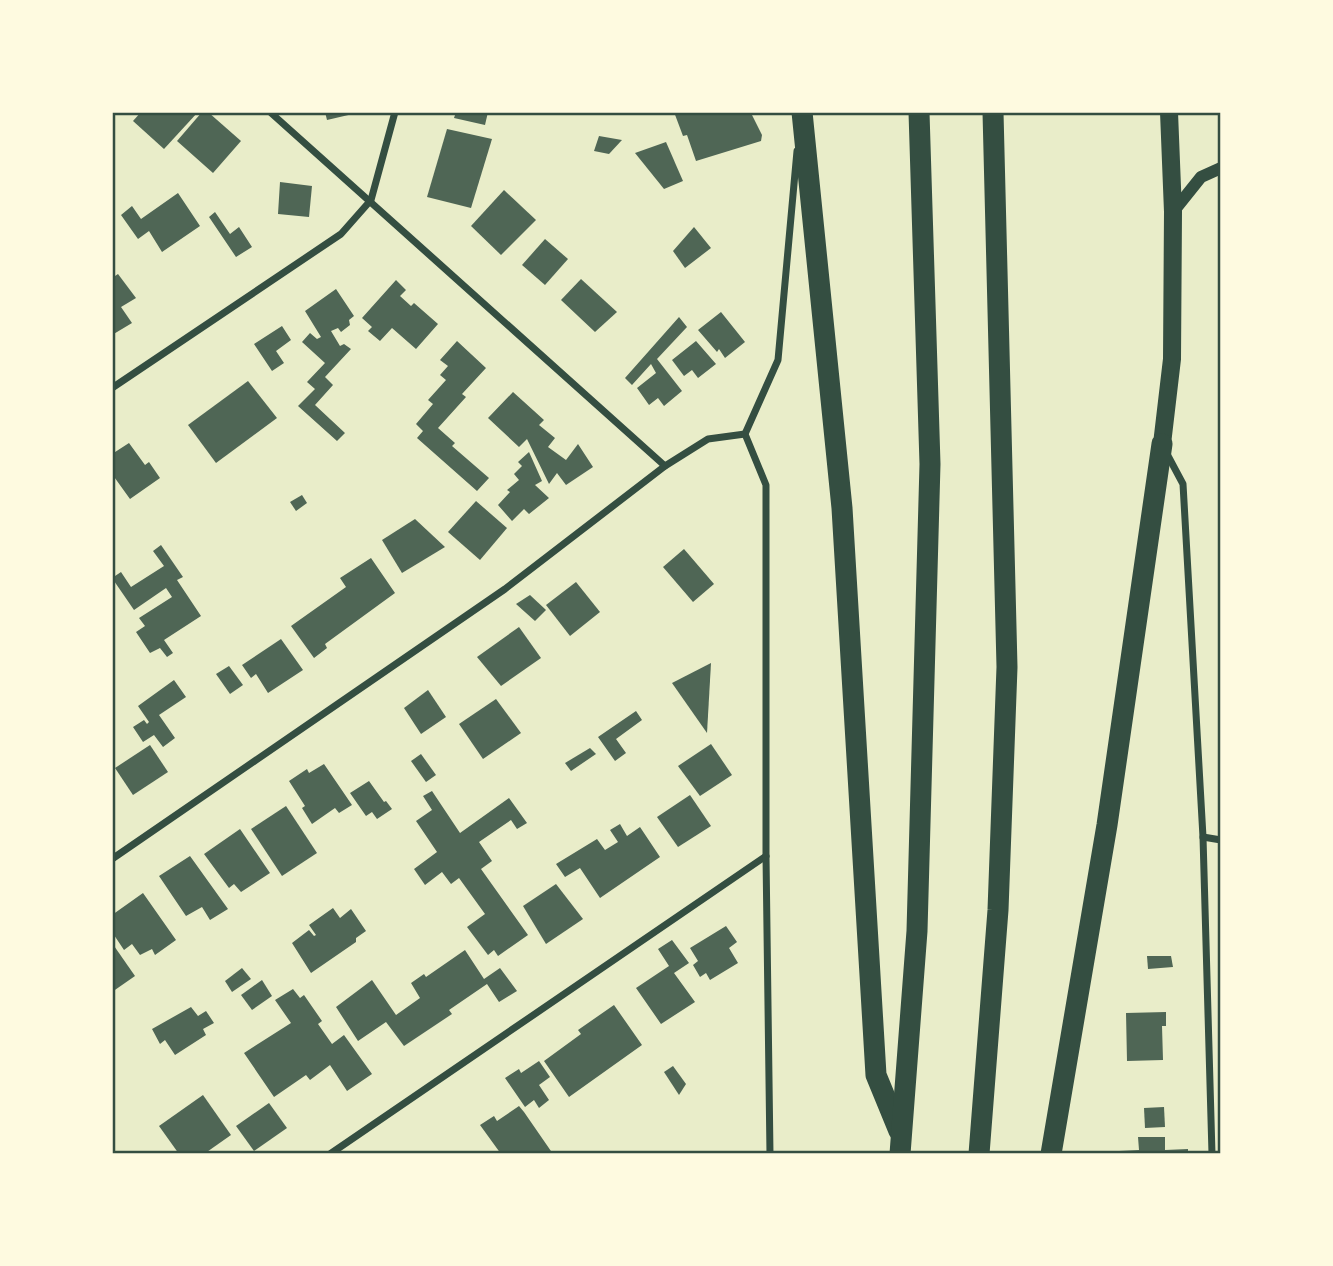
<svg xmlns="http://www.w3.org/2000/svg" width="1333" height="1266" viewBox="0 0 1333 1266" font-family="Roboto,sans-serif">
<style>
.building{fill:#4f6655}
.lines{fill:none;stroke-linecap:round;stroke-linejoin:round}
.minor{stroke:#344e41;stroke-width:7}
.tertiary{stroke:#344e41;stroke-width:12}
.primary{stroke:#344e41;stroke-width:18}
.motorway{stroke:#344e41;stroke-width:21}
.neatline{fill:none;stroke:#344e41;stroke-width:2.5}
</style>
<rect width="100%" height="100%" fill="#e9edc9"/>
<g class="building">
<polygon points="141,112 198,112 164,149 133,121"/>
<polygon points="202,112 208,112 241,141 213,173 177,141"/>
<polygon points="325,112 357,112 357,113 327,120"/>
<polygon points="456,112 488,112 485,125 454,118"/>
<polygon points="674,112 751,113 762,135 761,141 696,161 687,135 683,136"/>
<polygon points="447,129 492,139 471,208 427,197"/>
<polygon points="599,136 622,140 609,154 594,151"/>
<polygon points="666,142 683,181 664,189 635,153"/>
<polygon points="280,182 312,186 309,217 278,214"/>
<polygon points="504,190 536,220 501,255 471,226"/>
<polygon points="178,193 200,226 162,252 149,231 138,239 121,215 132,206 141,219"/>
<polygon points="215,212 230,234 239,227 252,247 236,257 209,217"/>
<polygon points="694,227 711,248 685,268 673,251"/>
<polygon points="545,239 568,259 545,285 522,265"/>
<polygon points="118,274 136,298 121,307 132,323 112,335 112,278"/>
<polygon points="581,279 617,312 595,332 561,300"/>
<polygon points="396,280 406,290 400,296 411,306 414,303 438,324 416,349 392,328 380,341 368,331 372,327 362,318"/>
<polygon points="336,289 354,316 349,320 350,325 341,332 338,328 331,331 340,346 344,344 351,349 325,377 333,385 315,405 345,433 337,441 298,406 315,389 307,382 325,363 302,342 310,333 317,339 321,337 305,311"/>
<polygon points="721,312 745,342 725,358 719,349 717,352 698,330"/>
<polygon points="679,317 687,327 657,359 682,391 664,406 658,398 649,405 637,388 656,373 651,364 632,385 625,378"/>
<polygon points="282,326 291,340 276,351 284,363 272,371 254,344"/>
<polygon points="457,341 486,368 462,394 466,397 438,428 455,443 452,446 489,478 477,491 417,438 423,431 416,424 433,404 428,400 446,380 440,375 448,366 440,360"/>
<polygon points="696,341 716,364 698,378 692,370 684,376 672,360"/>
<polygon points="248,381 277,418 216,463 188,425"/>
<polygon points="513,392 544,420 539,425 555,438 548,447 566,460 578,444 593,467 566,485 557,473 549,484 527,439 519,447 488,418"/>
<polygon points="129,443 145,465 149,462 160,478 130,499 112,474 112,454"/>
<polygon points="529,452 542,481 535,485 549,498 529,514 524,509 512,521 498,505 510,492 507,490 519,480 514,474 522,466 518,462"/>
<polygon points="302,495 307,503 296,511 290,502"/>
<polygon points="476,501 507,528 480,560 448,532"/>
<polygon points="415,519 445,547 402,573 382,540"/>
<polygon points="161,545 183,577 177,580 201,616 164,640 173,653 167,657 160,648 150,653 136,632 145,626 139,618 172,597 166,588 134,610 112,578 121,572 131,587 164,566 153,551"/>
<polygon points="684,549 714,584 693,602 663,567"/>
<polygon points="371,558 395,593 325,644 327,648 314,658 291,626 346,587 340,578"/>
<polygon points="576,582 600,612 570,636 546,605"/>
<polygon points="530,595 546,610 535,621 516,604"/>
<polygon points="519,627 541,658 501,686 477,657"/>
<polygon points="281,639 303,670 268,693 256,674 251,678 242,665"/>
<polygon points="711,663 707,733 672,683"/>
<polygon points="229,666 243,685 230,694 216,674"/>
<polygon points="174,680 186,697 159,715 175,738 163,747 154,735 143,742 133,727 144,720 147,724 149,722 138,706"/>
<polygon points="428,690 446,717 421,734 404,708"/>
<polygon points="496,699 521,733 483,759 459,724"/>
<polygon points="636,711 642,720 616,739 626,753 615,761 598,737"/>
<polygon points="711,744 732,775 700,796 678,766"/>
<polygon points="150,745 168,772 133,795 115,768"/>
<polygon points="590,748 596,754 571,771 565,763"/>
<polygon points="421,754 436,775 426,782 411,761"/>
<polygon points="324,764 352,805 339,813 335,808 312,824 302,808 305,806 289,781 307,769 309,773"/>
<polygon points="369,781 384,802 386,801 392,809 377,819 372,812 366,816 350,793"/>
<polygon points="432,791 460,833 509,798 527,823 517,829 511,820 479,842 492,861 481,869 528,935 498,956 494,950 488,955 467,927 485,914 459,878 451,884 442,872 425,885 414,869 437,852 416,821 432,810 423,796"/>
<polygon points="690,795 711,826 678,847 657,817"/>
<polygon points="286,806 317,853 282,876 251,829"/>
<polygon points="620,824 627,836 640,827 660,857 600,898 580,868 565,877 556,864 597,839 605,850 618,842 610,830"/>
<polygon points="240,829 270,873 241,892 234,884 229,888 204,854"/>
<polygon points="190,856 228,909 210,920 202,907 186,916 159,876"/>
<polygon points="556,884 583,919 546,944 523,906"/>
<polygon points="143,893 176,940 155,955 152,949 140,955 132,944 124,950 112,932 112,915"/>
<polygon points="333,908 340,918 351,909 366,931 356,938 356,942 311,973 292,943 309,930 314,936 316,935 309,925"/>
<polygon points="726,926 737,942 729,948 738,963 710,980 706,973 700,977 693,965 698,961 690,948"/>
<polygon points="672,940 689,963 674,973 695,1002 661,1024 636,988 669,966 658,949"/>
<polygon points="112,943 135,976 112,992"/>
<polygon points="465,950 484,979 500,968 517,991 499,1002 487,984 449,1010 452,1014 404,1046 386,1022 358,1041 336,1007 372,980 396,1015 420,998 411,983 424,974 426,977"/>
<polygon points="1147,956 1171,956 1173,967 1148,969"/>
<polygon points="242,968 251,979 232,992 225,981"/>
<polygon points="262,980 272,996 252,1010 241,995"/>
<polygon points="293,989 300,998 304,995 322,1021 318,1024 332,1044 344,1035 372,1074 347,1091 330,1065 310,1080 306,1075 274,1097 244,1053 291,1023 275,1000"/>
<polygon points="614,1005 642,1045 569,1097 544,1061 581,1034 578,1030"/>
<polygon points="191,1007 198,1016 206,1011 214,1023 203,1029 206,1035 175,1055 165,1040 160,1044 152,1029"/>
<polygon points="1166,1012 1166,1026 1162,1026 1163,1060 1127,1061 1126,1013"/>
<polygon points="539,1061 550,1077 539,1085 549,1100 539,1108 534,1100 525,1107 505,1078 519,1069 521,1073"/>
<polygon points="673,1066 686,1084 679,1095 664,1072"/>
<polygon points="203,1095 231,1135 204,1154 179,1154 159,1126"/>
<polygon points="269,1103 287,1128 254,1151 236,1126"/>
<polygon points="519,1106 524,1112 553,1154 501,1154 480,1125 494,1116 497,1121"/>
<polygon points="1164,1107 1165,1127 1145,1128 1144,1108"/>
<polygon points="1138,1137 1165,1137 1165,1150 1188,1149 1188,1154 1118,1154 1119,1151 1139,1150"/>
</g>
<g class="lines">
<g class="minor">
<polyline points="270,112 665,466"/>
<polyline points="112,388 341,234 371,200 395,112"/>
<polyline points="1167,454 1183,484 1203,837 1212,1154"/>
<polyline points="1203,837 1221,840"/>
<polyline points="112,859 505,589 665,466 708,439 745,434"/>
<polyline points="330,1154 766,856"/>
<polyline points="770,1154 766,856 766,485 745,434 778,360 797,151"/>
</g>
<polyline class="tertiary" points="1173,212 1201,177 1221,168"/>
<polyline class="primary" points="1162,444 1172,359 1173,212 1169,112"/>
<g class="motorway">
<polyline points="802,112 842,508 876,1075 899,1131"/>
<polyline points="900,1154 917,931 930,464 919,112"/>
<polyline points="979,1154 998,910 1007,667 993,112"/>
<polyline points="1051,1154 1107,825 1162,444"/>
</g>
</g>
<rect width="1333" height="1266" fill="none" stroke="#fefae0" stroke-width="228"/>
<rect x="114" y="114" width="1105" height="1038" class="neatline"/>
</svg>
